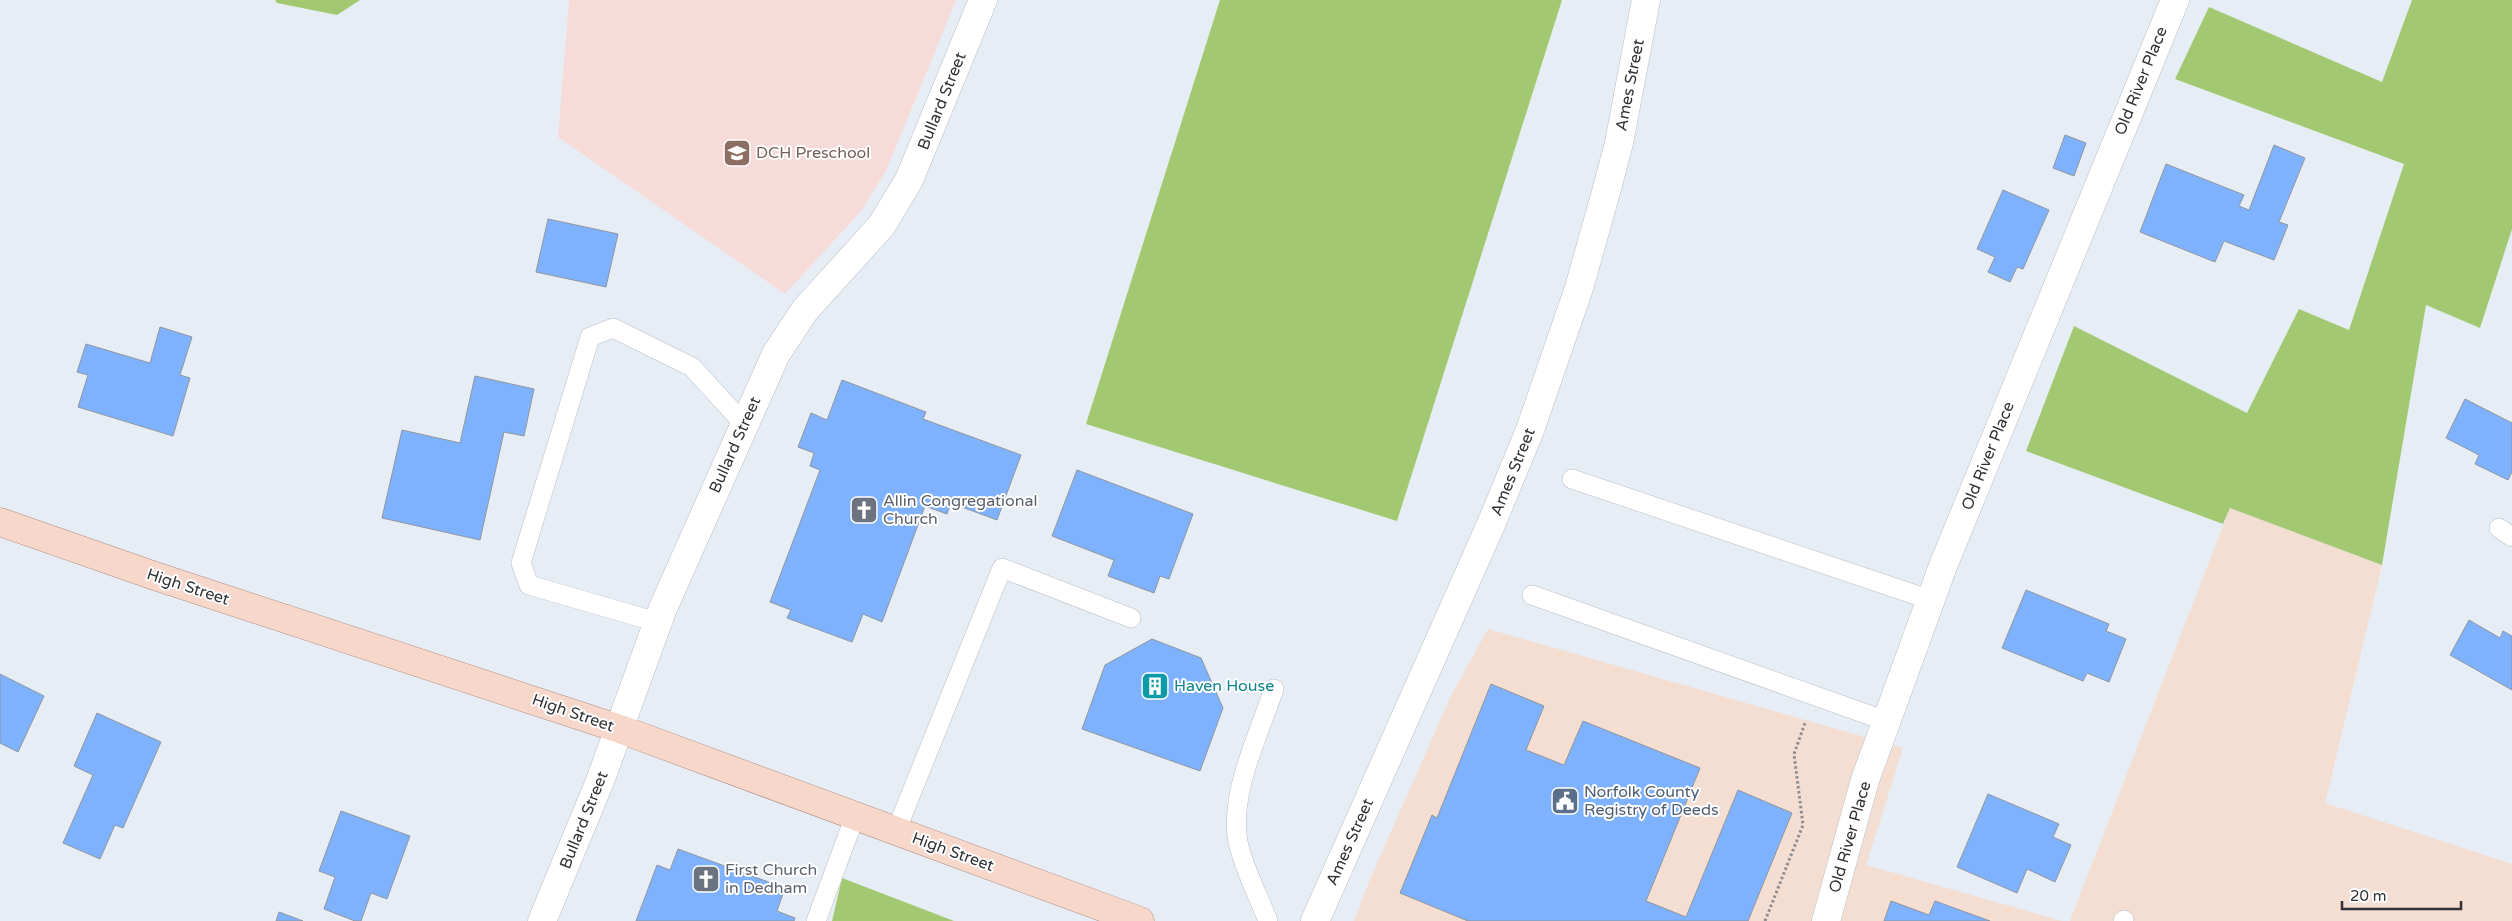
<svg xmlns="http://www.w3.org/2000/svg" width="2512" height="921" viewBox="0 0 2512 921" font-family="'Varela Round',sans-serif">
<style>
.commercial{fill:#f4ddd1}
.education{fill:#f6dbd9}
.green{fill:#a2c971}
.building{fill:#7eb1fe;stroke:#91969d}
.lines{fill:none;stroke-linecap:round;stroke-linejoin:round}
.service-casing{stroke:#b9bec6;stroke-width:20}
.minor-casing{stroke:#b9bec6;stroke-width:29}
.tertiary-casing{stroke:#b9bec6;stroke-width:29}
.primary-casing{stroke:#af8c80;stroke-width:29}
.path{stroke:#8a8e93;stroke-width:3;stroke-dasharray:2.5 2.5;stroke-linecap:butt}
.service{stroke:#fff;stroke-width:19}
.minor{stroke:#fff;stroke-width:28}
.tertiary{stroke:#fff;stroke-width:28}
.primary{stroke:#f8d7cb;stroke-width:28}
.labels{text-anchor:middle;dominant-baseline:central;stroke-width:4;stroke-linejoin:round;paint-order:stroke}
.street-label{font-size:16px;fill:#303235;stroke:#fff}
.education-label{font-size:16px;fill:#785e54;stroke:#fff;text-anchor:start}
.worship-label{font-size:16px;fill:#5b616d;stroke:#fff;text-anchor:start}
.culture-label{font-size:16px;fill:#0d838f;stroke:#fff;text-anchor:start}
.service-label{font-size:16px;fill:#4e5e75;stroke:#fff;text-anchor:start}
</style>
<rect width="100%" height="100%" fill="#e7edf5"/>
<g class="commercial">
<polygon points="2230,508 2382,565 2325,803 2512,864 2512,921 2070,921"/>
<polygon points="1488,629 1903,748 1866,865 2062,921 1354,921 1368,884 1451,696"/>
</g>
<polygon class="education" points="569,0 956,0 887,169 874,190 862,210 785,294 558,137"/>
<g class="green">
<polygon points="275,0 360,0 337,15 277,3"/>
<polygon points="1220,0 1562,0 1397,521 1086,424"/>
<polygon points="2412,0 2512,0 2512,229 2480,328 2426,305 2382,565 2230,508 2223,524 2026,451 2074,326 2247,413 2299,309 2349,330 2404,164 2175,79 2209,7 2382,82"/>
<polygon points="842,878 954,921 832,921"/>
</g>
<g class="building">
<polygon points="2065,135 2086,143 2074,176 2053,168"/>
<polygon points="2274,145 2305,158 2279,222 2288,225 2274,260 2224,241 2215,262 2140,232 2166,164 2244,195 2239,206 2249,210"/>
<polygon points="2003,190 2049,210 2023,269 2017,267 2010,282 1988,272 1995,257 1977,249"/>
<polygon points="548,219 618,234 606,287 536,272"/>
<polygon points="160,327 192,337 180,375 190,378 173,436 78,407 88,375 77,372 86,344 150,363"/>
<polygon points="475,376 534,389 524,436 504,432 480,540 382,518 402,430 460,443"/>
<polygon points="842,380 926,412 923,419 1021,455 997,520 951,503 947,514 925,506 882,622 863,614 852,642 787,618 791,610 770,602 820,470 810,466 814,453 798,447 811,413 827,420"/>
<polygon points="2465,399 2512,423 2512,472 2508,480 2475,464 2479,455 2446,438"/>
<polygon points="1077,470 1193,514 1169,579 1160,576 1154,593 1108,576 1114,560 1052,536"/>
<polygon points="2026,590 2109,624 2106,631 2126,639 2109,682 2087,673 2083,681 2002,648"/>
<polygon points="2469,620 2500,638 2503,631 2512,636 2512,690 2450,655"/>
<polygon points="1152,639 1201,658 1223,708 1200,771 1082,729 1105,665"/>
<polygon points="0,674 44,696 18,752 0,743"/>
<polygon points="1491,684 1544,706 1526,750 1564,765 1583,721 1700,768 1646,901 1686,917 1738,790 1792,813 1748,921 1468,921 1400,893 1432,815 1437,818"/>
<polygon points="97,713 161,742 123,828 115,825 100,859 63,843 93,775 74,766"/>
<polygon points="1988,794 2059,824 2053,837 2071,845 2055,882 2027,869 2017,893 1957,867"/>
<polygon points="341,811 410,836 387,899 371,893 361,921 355,921 324,909 335,877 319,871"/>
<polygon points="678,849 785,888 777,911 795,918 794,921 636,921 657,865 670,870"/>
<polygon points="1891,901 1929,915 1935,901 1990,921 1884,921"/>
<polygon points="279,912 303,921 276,921"/>
</g>
<g class="lines">
<g class="service-casing">
<g id="service">
<polyline points="1572,479 1931,600"/>
<polyline points="2499,528 2512,537"/>
<polyline points="1532,595 1886,721"/>
<polyline points="657,622 529,585 521,563 590,337 613,328 692,367 744,424"/>
<polyline points="896,831 1002,568 1131,618"/>
<polyline points="816,921 855,816"/>
<path d="M1268,921C1258,895 1244,869 1238,842C1229,794 1259,734 1274,689"/>
<polyline points="2123,921 2124,920"/>
</g>
</g>
<g class="minor-casing">
<g id="minor">
<polyline points="542,921 600,781 663,608 776,354 805,310 882,225 909,180 983,0"/>
<polyline points="1826,921 1865,780 1943,566 2175,0"/>
</g>
</g>
<g class="tertiary-casing">
<polyline id="tertiary" points="1315,921 1492,522 1530,430 1579,288 1606,192 1619,143 1646,0"/>
</g>
<g class="primary-casing">
<polyline id="primary" points="0,522 152,575 620,729 1140,921"/>
</g>
<polyline class="path" points="1765,921 1803,825 1794,754 1805,723"/>
<use href="#service" class="service"/>
<use href="#minor" class="minor"/>
<use href="#tertiary" class="tertiary"/>
<use href="#primary" class="primary"/>
</g>
<defs>
<g id="school-square" transform="scale(1.4375)"><rect x="-9" y="-9" width="18" height="18" rx="4" fill="#8d6e63" stroke="#fff"/><path d="M0-5L7-2L0 1L-7-2ZM-4 1L0 2.5L4 1V4Q0 6-4 4Z" fill="#fff"/></g>
<g id="church-square" transform="scale(1.4375)"><rect x="-9" y="-9" width="18" height="18" rx="4" fill="#6b7280" stroke="#fff"/><path d="M-1.2-6h2.4v3.5h3.3v2.4h-3.3V6h-2.4V-.1h-3.3v-2.4h3.3Z" fill="#fff"/></g>
<g id="building-square" transform="scale(1.4375)"><rect x="-9" y="-9" width="18" height="18" rx="4" fill="#0f9aa8" stroke="#fff"/><path d="M-4-6H4V6H1V3H-1V6H-4ZM-2.5-4.3h1.7v1.8h-1.7ZM.8-4.3h1.7v1.8H.8ZM-2.5-1h1.7V.8h-1.7ZM.8-1h1.7V.8H.8Z" fill="#fff"/></g>
<g id="civic-square" transform="scale(1.4375)"><rect x="-9" y="-9" width="18" height="18" rx="4" fill="#5c6f8a" stroke="#fff"/><path d="M-.6-6.5H3V-4.5H.6V-3L4-1V1h2V6H-6V1h2V-1L-.6-3ZM-1.2 2.5V6h2.4V2.5Z" fill="#fff"/></g>
</defs>
<g fill-rule="evenodd">
<use href="#school-square" x="737" y="153"/>
<use href="#church-square" x="864" y="510"/>
<use href="#building-square" x="1155" y="686"/>
<use href="#civic-square" x="1565" y="801"/>
<use href="#church-square" x="706" y="879"/>
</g>
<g class="labels">
<g class="street-label">
<text transform="translate(2141 81) rotate(-68)">Old River Place</text>
<text transform="translate(1630 85) rotate(-79)">Ames Street</text>
<text transform="translate(942 101) rotate(-68)">Bullard Street</text>
<text transform="translate(735 445) rotate(-66)">Bullard Street</text>
<text transform="translate(1988 456) rotate(-68)">Old River Place</text>
<text transform="translate(1513 472) rotate(-68)">Ames Street</text>
<text transform="translate(188 587) rotate(18)">High Street</text>
<text transform="translate(573 713) rotate(19)">High Street</text>
<text transform="translate(584 820) rotate(-68)">Bullard Street</text>
<text transform="translate(1850 837) rotate(-74)">Old River Place</text>
<text transform="translate(1350 842) rotate(-66)">Ames Street</text>
<text transform="translate(953 852) rotate(20)">High Street</text>
</g>
<g class="education-label">
<text x="756" y="153">DCH Preschool</text>
</g>
<g class="worship-label">
<text x="883" y="501">Allin Congregational<tspan x="883" dy="18">Church</tspan></text>
<text x="725" y="870">First Church<tspan x="725" dy="18">in Dedham</tspan></text>
</g>
<g class="culture-label">
<text x="1174" y="686">Haven House</text>
</g>
<g class="service-label">
<text x="1584" y="792">Norfolk County<tspan x="1584" dy="18">Registry of Deeds</tspan></text>
</g>
</g>
<path d="M2342 901v8h119v-8" fill="none" stroke="#303235" stroke-width="2.5"/>
<text x="2350" y="901" font-size="15" fill="#303235" stroke="#ffffff" stroke-width="4" paint-order="stroke">20 m</text>
</svg>
